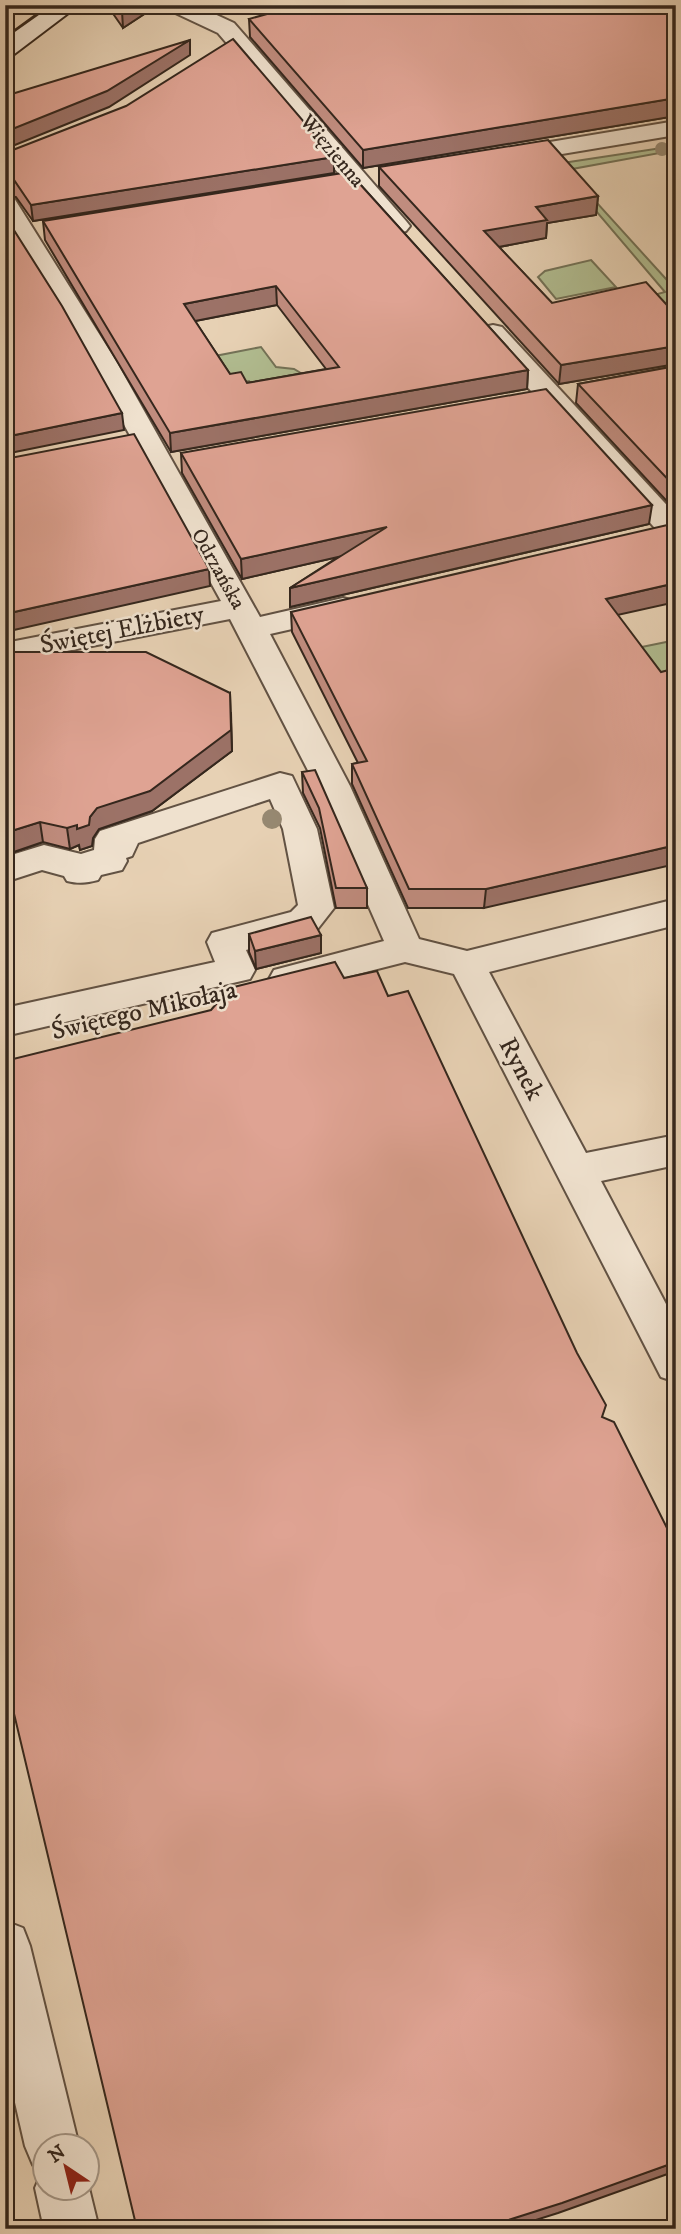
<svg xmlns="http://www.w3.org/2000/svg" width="681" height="2234" viewBox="0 0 681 2234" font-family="'IM FELL DW Pica',serif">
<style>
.green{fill:#b1bd91;stroke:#737257;stroke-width:2}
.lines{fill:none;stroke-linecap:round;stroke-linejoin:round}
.street-casing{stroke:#625243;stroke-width:4}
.secondary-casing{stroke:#35271d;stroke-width:4}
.street{fill:#efe1ce;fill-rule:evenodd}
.secondary{fill:#efe1ce;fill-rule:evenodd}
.tram{stroke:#35271d;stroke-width:2}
.tree{fill:#968871}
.wall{fill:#c08c7e;stroke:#35271d;stroke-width:2;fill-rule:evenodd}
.shaded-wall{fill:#9c7267;stroke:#35271d;stroke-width:2}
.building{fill:#dfa393;stroke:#35271d;stroke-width:2;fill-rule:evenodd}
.labels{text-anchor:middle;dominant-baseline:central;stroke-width:5;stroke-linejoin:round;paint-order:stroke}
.far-street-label{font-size:21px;fill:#35271d;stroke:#efe1ce}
.street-label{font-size:26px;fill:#35271d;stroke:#efe1ce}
</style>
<rect width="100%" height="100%" fill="#e7d1b4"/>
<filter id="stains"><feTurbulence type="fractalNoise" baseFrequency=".00286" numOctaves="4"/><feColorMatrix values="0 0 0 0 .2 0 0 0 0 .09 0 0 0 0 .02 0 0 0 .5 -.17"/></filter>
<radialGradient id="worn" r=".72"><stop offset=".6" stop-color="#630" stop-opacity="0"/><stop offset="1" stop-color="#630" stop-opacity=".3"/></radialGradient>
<g class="green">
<polygon points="668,147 676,150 567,170 676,290 676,315 672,316 654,295 665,292 556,164"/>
<polygon points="591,260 616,287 556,299 538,277 545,271"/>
<polygon points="261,347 276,367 294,369 304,375 257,392 249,381 234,384 210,357"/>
<polygon points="676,640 676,730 632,649"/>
</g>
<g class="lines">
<g class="street-casing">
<g id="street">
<polygon points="166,5 195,5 234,23 406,221 410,226 406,231 397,234 388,231 218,33 169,10"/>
<polygon points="676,121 676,135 502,164 493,162 490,157 493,152 502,150"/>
<polygon points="5,196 14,198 116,361 260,617 343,598 354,601 358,608 354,615 270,634 350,786 419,939 467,951 676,899 676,925 489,972 586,1153 676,1135 676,1165 601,1181 676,1323 676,1382 661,1377 454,974 405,962 287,992 274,988 269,979 274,970 384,941 316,786 230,619 5,663 5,643 221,601 89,361 5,223"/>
<polygon points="493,325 502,327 676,515 676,540 663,537 484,339 480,333 484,327"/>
<path d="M280,773L292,776L317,829L334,908L316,931L246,950L255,970L250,979L5,1036V1008L215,962L207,942L212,933L291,912L298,905L283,829L270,799L138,843L132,856L126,858L127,861L122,870L101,875L98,880C86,883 79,884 67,881L64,876L42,870L5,882V857L44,845L81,854L94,850L95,839L100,831Z"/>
<polygon points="5,1921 23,1928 30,1946 79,2146 46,2146 46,2188 88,2188 88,2184 99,2229 44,2229 35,2188 43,2169 33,2165 25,2146 5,2059"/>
</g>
</g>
<g class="secondary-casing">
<polygon id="secondary" points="53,5 79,5 13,55 5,57 5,39"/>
</g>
<use href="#street" class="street"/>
<use href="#secondary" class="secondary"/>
<polyline class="tram" points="5,37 49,5"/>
</g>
<g class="tree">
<circle cx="662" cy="149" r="7"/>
<circle cx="272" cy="819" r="10"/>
</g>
<g class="wall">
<polygon points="107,5 158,5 123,28"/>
<polygon points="676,5 676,116 363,168 250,37 249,19"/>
<polygon points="5,153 334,157 334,173 33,221 16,197 5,194"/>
<polygon points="379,167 598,196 596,215 547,223 546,238 499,247 552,303 676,315 676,364 559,384 379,186"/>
<path d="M349,172L528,370L527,389L171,452L45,240L43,221ZM277,305L326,369L247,383L230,374L195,321Z"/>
<polygon points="676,366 676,511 576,403 578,384"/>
<polygon points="181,453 649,524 290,607 290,588 338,557 242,579 182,473"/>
<polygon points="291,612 618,615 484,908 408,908 352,784 352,764 358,763 292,632"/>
<polygon points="5,652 231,713 232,751 152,811 99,829 93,838 92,846 80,850 79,845 70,849 43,842 5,855"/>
<polygon points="302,772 367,888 367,908 336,908 320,828 303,793"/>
<polygon points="249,934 321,935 321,953 256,969 249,952"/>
</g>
<g class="shaded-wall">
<polygon points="130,5 158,5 123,28 122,11"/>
<polygon points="190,40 190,55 109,107 5,149 5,132"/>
<polygon points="676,98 676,116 363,168 363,150"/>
<polygon points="334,157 334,173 33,221 31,205"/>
<polygon points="598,196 596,215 547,223 546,238 483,250 484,231 536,207"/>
<polygon points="276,286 277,305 185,323 184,304"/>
<polygon points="676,346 676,364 559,384 561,365"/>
<polygon points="528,370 527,389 171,452 170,433"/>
<polygon points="122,413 124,430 5,454 5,437"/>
<polygon points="652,505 649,524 290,607 290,588"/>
<polygon points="387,527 386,546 242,579 241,559"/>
<polygon points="209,569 210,586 5,632 5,614"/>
<polygon points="676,583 676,602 604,618 606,599"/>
<polygon points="230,693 232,751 152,811 99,829 93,838 92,846 80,850 79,845 70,849 67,828 90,817 97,808"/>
<polygon points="40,822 43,842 5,855 5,833"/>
<polygon points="676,845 676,864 484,908 486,889"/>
<polygon points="321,935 321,953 256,969 255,951"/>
<polygon points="676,2162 676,2171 558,2213 507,2229 480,2229"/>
</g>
<g class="building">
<polygon points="118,5 130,5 122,11"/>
<polygon points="299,5 676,5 676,98 363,150 249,19"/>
<polygon points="233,39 334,157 31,205 14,180 5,178 5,153 126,106"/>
<polygon points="190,40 107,91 5,132 5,96"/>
<polygon points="548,140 598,196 536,207 547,220 484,231 552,303 646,282 676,315 676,346 561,365 379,167"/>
<path d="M349,172L528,370L170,433L43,221ZM276,286L339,367L247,383L241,372L230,374L184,304Z"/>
<polygon points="5,216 62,306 122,413 5,437"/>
<polygon points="676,366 676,488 578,384"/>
<polygon points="546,389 652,505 290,588 387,527 241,559 181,453"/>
<polygon points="134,434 209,569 5,614 5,459"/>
<polygon points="676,523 676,583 606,599 661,672 676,668 676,845 486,889 409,889 352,764 367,761 291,612"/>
<polygon points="5,652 146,652 230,693 231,730 150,791 97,808 90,817 89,825 77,829 77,825 67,828 40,822 5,833"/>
<polygon points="315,770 367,888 336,888 319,808 302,772"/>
<polygon points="311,917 321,935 255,951 249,934"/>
<polygon points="335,962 344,978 377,971 388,996 408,991 577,1353 606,1405 602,1417 614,1422 676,1546 676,2162 562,2203 480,2229 137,2229 5,1676 5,1061 211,1010 230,988"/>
</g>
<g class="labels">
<g class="far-street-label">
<text transform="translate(332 151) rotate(50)">Więzienna</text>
<text transform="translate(218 569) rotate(61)">Odrzańska</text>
</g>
<g class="street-label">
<text transform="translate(122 630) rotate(-11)">Świętej Elżbiety</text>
<text transform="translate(144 1011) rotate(-13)">Świętego Mikołaja</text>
<text transform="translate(521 1069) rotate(62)">Rynek</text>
</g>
</g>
<rect width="681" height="2234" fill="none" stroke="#e7d1b4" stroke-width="28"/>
<rect x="7" y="7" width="667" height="2220" fill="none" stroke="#35271d" stroke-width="3.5"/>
<rect x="14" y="14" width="653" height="2206" fill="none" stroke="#35271d" stroke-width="2"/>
<g transform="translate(66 2167) rotate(325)"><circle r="33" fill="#efe1ce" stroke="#a59787" stroke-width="2"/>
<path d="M0-5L12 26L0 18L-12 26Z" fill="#8f2418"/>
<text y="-10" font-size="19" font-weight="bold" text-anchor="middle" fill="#35271d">N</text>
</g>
<rect width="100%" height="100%" filter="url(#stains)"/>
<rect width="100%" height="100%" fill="url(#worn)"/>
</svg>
